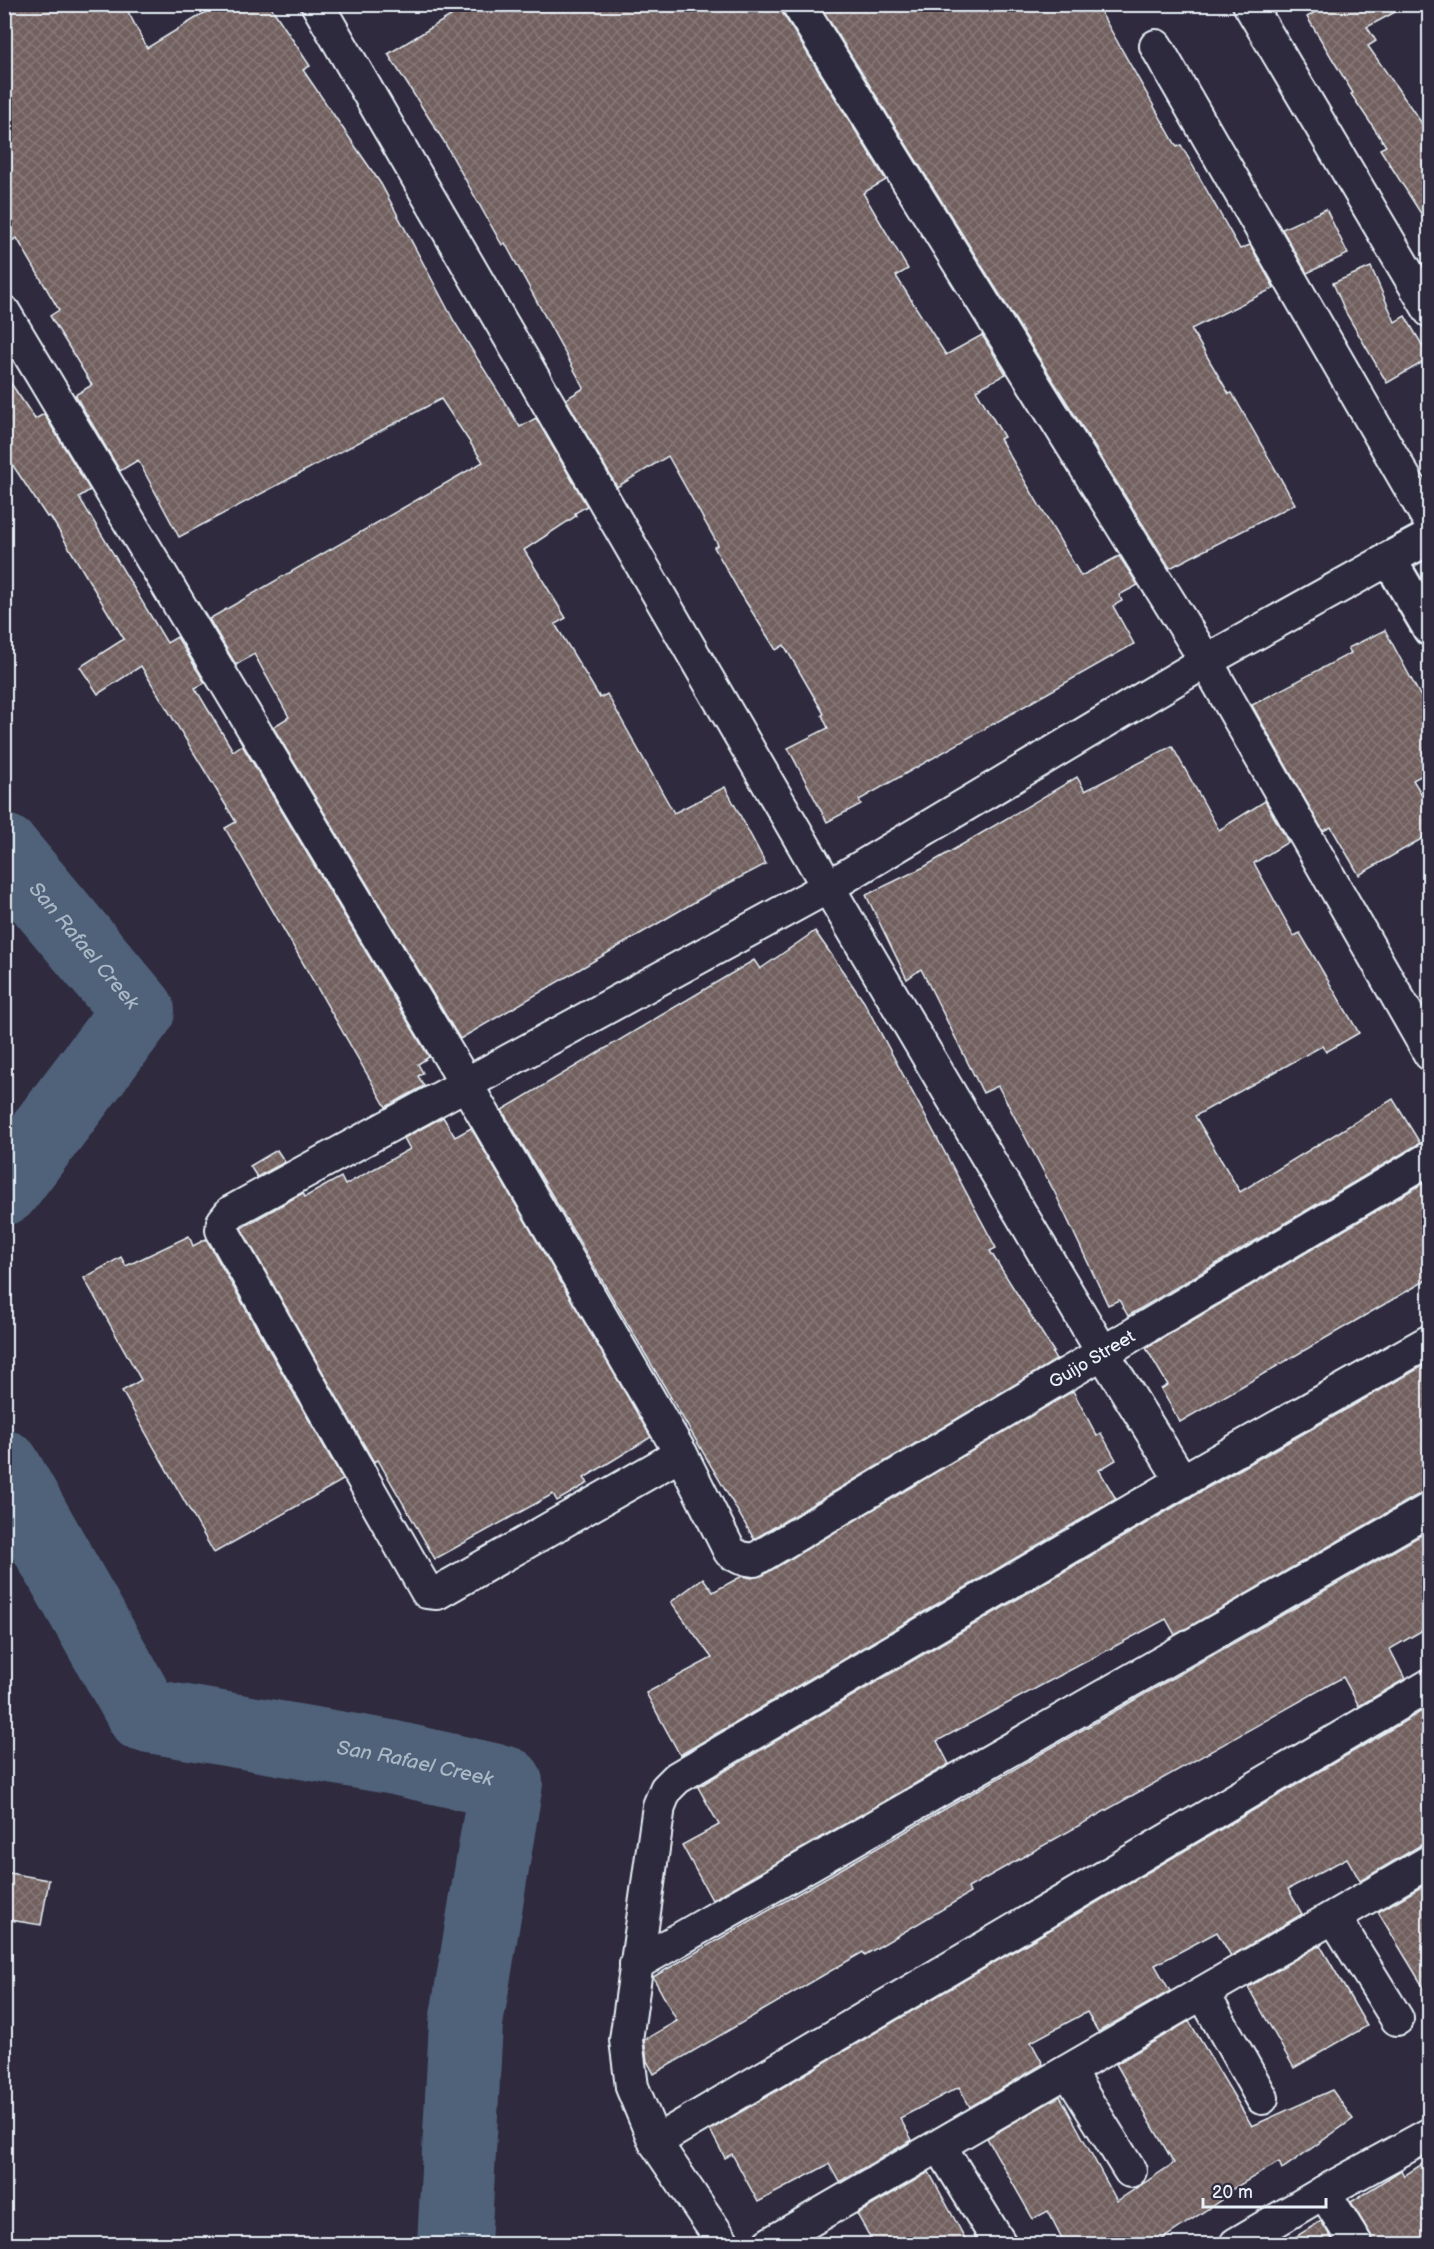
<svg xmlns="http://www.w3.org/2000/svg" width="1434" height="2249" viewBox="0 0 1434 2249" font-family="'Balsamiq Sans',sans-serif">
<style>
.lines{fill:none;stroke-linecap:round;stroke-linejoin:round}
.river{stroke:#4f627a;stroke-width:74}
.building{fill:url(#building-cross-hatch);stroke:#e8f1f8;stroke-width:1.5}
.minor-casing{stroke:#e8f1f8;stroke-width:36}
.tertiary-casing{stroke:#e8f1f8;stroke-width:38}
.minor{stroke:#2f2a3d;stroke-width:32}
.tertiary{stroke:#2f2a3d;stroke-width:33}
.labels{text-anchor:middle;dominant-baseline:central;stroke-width:5;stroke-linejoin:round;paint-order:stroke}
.street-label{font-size:18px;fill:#e8f1f8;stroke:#2f2a3d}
.water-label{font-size:20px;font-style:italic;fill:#abb8c6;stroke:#2f2a3d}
</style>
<defs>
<pattern id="building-cross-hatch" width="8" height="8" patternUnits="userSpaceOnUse" patternTransform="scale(1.5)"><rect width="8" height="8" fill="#72615f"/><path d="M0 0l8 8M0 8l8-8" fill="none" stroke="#867877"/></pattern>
</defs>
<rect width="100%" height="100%" fill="#2f2a3d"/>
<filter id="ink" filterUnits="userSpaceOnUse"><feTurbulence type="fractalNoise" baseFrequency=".0167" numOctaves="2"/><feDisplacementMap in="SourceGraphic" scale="12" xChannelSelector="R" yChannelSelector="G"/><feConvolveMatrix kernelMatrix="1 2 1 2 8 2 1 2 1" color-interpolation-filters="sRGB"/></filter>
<g filter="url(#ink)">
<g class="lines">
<g class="river">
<path id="s1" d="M4,851L138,1011L4,1188"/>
<path id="s2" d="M4,1467L144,1715L390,1757L506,1783L466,2023L454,2244"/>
</g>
</g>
<g class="building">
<polygon points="4,4 124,4 147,48 219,4 269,4 310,66 303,70 381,184 454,321 520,427 536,418 587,506 575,513 576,516 524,550 566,618 555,624 600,698 607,694 674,813 725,787 766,864 710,893 460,1039 273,727 289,717 254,654 236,665 209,619 483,462 441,399 179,537 138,460 120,471 75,395 92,385 50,316 59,310 17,238 4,245"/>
<polygon points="470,4 780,4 783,14 886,180 863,193 908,269 896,276 946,355 982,335 1006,374 976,390 1004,437 1000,439 1081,576 1119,556 1138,585 1119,595 1122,601 1113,606 1134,644 859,800 861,804 827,822 788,748 828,728 822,715 824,714 784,645 776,650 739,591 714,547 718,545 668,456 617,487 566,399 584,388 505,243 502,245 443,140 388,54"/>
<polygon points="819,4 1096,4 1177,147 1181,145 1240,249 1250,245 1274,288 1191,329 1229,394 1232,393 1295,504 1170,568"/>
<polygon points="1329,4 1410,4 1367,27 1376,41 1368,46 1430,135 1430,228 1380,149 1386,146 1351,94 1353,93 1307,17"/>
<polygon points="1326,209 1348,254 1307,273 1282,229"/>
<polygon points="1371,267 1395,322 1405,316 1430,358 1387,383 1346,313 1333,283"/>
<polygon points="4,373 35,419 44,414 90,490 79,497 167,643 177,637 205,683 195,688 233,751 242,745 429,1057 418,1064 423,1073 418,1076 424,1086 386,1107 225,828 236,822 141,666 98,694 80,667 124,639 50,516 47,517 4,452"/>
<polygon points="1385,630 1430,714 1430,771 1413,780 1430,808 1430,834 1359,875 1331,827 1323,831 1252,705 1351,653 1348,648"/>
<polygon points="1172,746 1219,830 1265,801 1288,842 1254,863 1294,936 1300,933 1359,1033 1326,1052 1322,1046 1195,1116 1240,1192 1393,1099 1420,1143 1128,1316 1119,1300 1108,1305 1055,1193 998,1086 983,1093 921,969 907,979 866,895 924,867 1077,777 1085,791"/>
<polygon points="815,931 864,1002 996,1248 990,1251 1054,1352 1052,1353 1056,1360 754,1539 502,1110 754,960 760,969"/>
<polygon points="443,1117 455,1137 471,1128 651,1437 584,1478 588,1483 557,1501 553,1494 435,1559 378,1460 374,1462 241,1228 303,1193 305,1197 341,1177 345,1185 410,1149 404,1138"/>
<polygon points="277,1150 285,1162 257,1177 250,1166"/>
<polygon points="1430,1179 1430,1278 1180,1422 1161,1389 1168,1385 1146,1348"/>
<polygon points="189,1236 193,1246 206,1239 343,1480 214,1553 122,1391 141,1380 84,1278 121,1257 126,1266"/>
<polygon points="1430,1362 1430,1491 1421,1493 1175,1635 1166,1619 937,1741 949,1764 712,1900 682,1845 719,1825 698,1787 1191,1497"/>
<polygon points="1073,1391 1097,1436 1101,1433 1116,1460 1099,1470 1116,1499 680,1755 646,1693 712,1658 671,1602 703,1578 713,1592 742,1576 752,1578 763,1575"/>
<polygon points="1430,1530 1430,1626 1390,1649 1405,1679 1359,1706 1343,1677 968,1888 970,1893 865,1955 863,1952 654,2074 647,2061 644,2040 677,2021 653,1977"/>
<polygon points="1422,1711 1430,1725 1430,1843 1421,1845 1360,1881 1347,1858 1288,1889 1302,1914 1231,1956 1217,1932 1155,1965 1170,1991 1098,2032 1087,2012 1031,2042 1043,2064 970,2107 959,2087 900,2118 912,2140 839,2182 829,2164 758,2202 732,2154 725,2158 710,2130"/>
<polygon points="4,1872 49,1880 41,1925 4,1919"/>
<polygon points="1430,1882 1430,1998 1378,1912"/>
<polygon points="1320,1945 1367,2026 1294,2068 1248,1987"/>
<polygon points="1189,2021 1252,2126 1332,2090 1353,2119 1282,2169 1279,2162 1219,2197 1221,2200 1155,2244 1065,2244 1048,2211 1033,2219 987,2138 1060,2096 1117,2201 1174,2163 1116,2064"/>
<polygon points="1430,2159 1430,2244 1374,2244 1371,2235 1351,2202 1401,2170 1404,2176"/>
<polygon points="929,2172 968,2244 874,2244 857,2214"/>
<polygon points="1321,2221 1335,2244 1284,2244"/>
</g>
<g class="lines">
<g class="minor-casing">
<g id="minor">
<polyline points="317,4 828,887 1103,1353 1182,1481"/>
<polyline points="798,4 1206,661 1430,1054"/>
<polyline points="1249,4 1430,311"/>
<polyline points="1156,46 1430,522"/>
<path id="s3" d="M4,312L466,1084L681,1454L730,1552L741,1558L754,1560L1430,1158"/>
<polyline points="681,1454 437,1593 427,1592 222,1230 223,1222 231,1212 828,887 1206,661 1389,559"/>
<polyline points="1334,1917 1397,2019"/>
<polyline points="636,1964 1430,1509"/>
<polyline points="1203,1993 1262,2098"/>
<polyline points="1068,2071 1130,2171"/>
<polyline points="655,2142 1430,1685"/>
<polyline points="940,2146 1000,2244"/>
<polyline points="1324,2192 1356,2244"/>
<polyline points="724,2244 655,2142 632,2087 626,2040 659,1806 666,1789 677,1778 1182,1481 1430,1341"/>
<polyline points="769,2244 1430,1861"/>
<polyline points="1236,2244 1324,2192 1430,2134"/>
</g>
</g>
<g class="tertiary-casing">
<polyline id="tertiary" points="1430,537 1389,559 1430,629"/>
</g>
<use href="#minor" class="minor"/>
<use href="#tertiary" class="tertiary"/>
</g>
</g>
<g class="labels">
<g class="street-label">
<text stroke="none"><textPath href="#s3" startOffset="1856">Guijo Street</textPath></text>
</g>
<g class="water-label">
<text stroke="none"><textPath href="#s1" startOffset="124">San Rafael Creek</textPath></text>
<text stroke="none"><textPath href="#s2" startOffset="560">San Rafael Creek</textPath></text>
</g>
</g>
<rect width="1434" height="2249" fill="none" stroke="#2f2a3d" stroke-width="24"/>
<rect x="12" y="12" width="1410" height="2225" fill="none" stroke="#e8f1f8" stroke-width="2" filter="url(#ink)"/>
<path d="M1203 2198v9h123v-9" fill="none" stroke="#e8f1f8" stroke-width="3"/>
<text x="1212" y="2198" font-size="18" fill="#e8f1f8" stroke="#2f2a3d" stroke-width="4.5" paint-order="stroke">20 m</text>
</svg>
